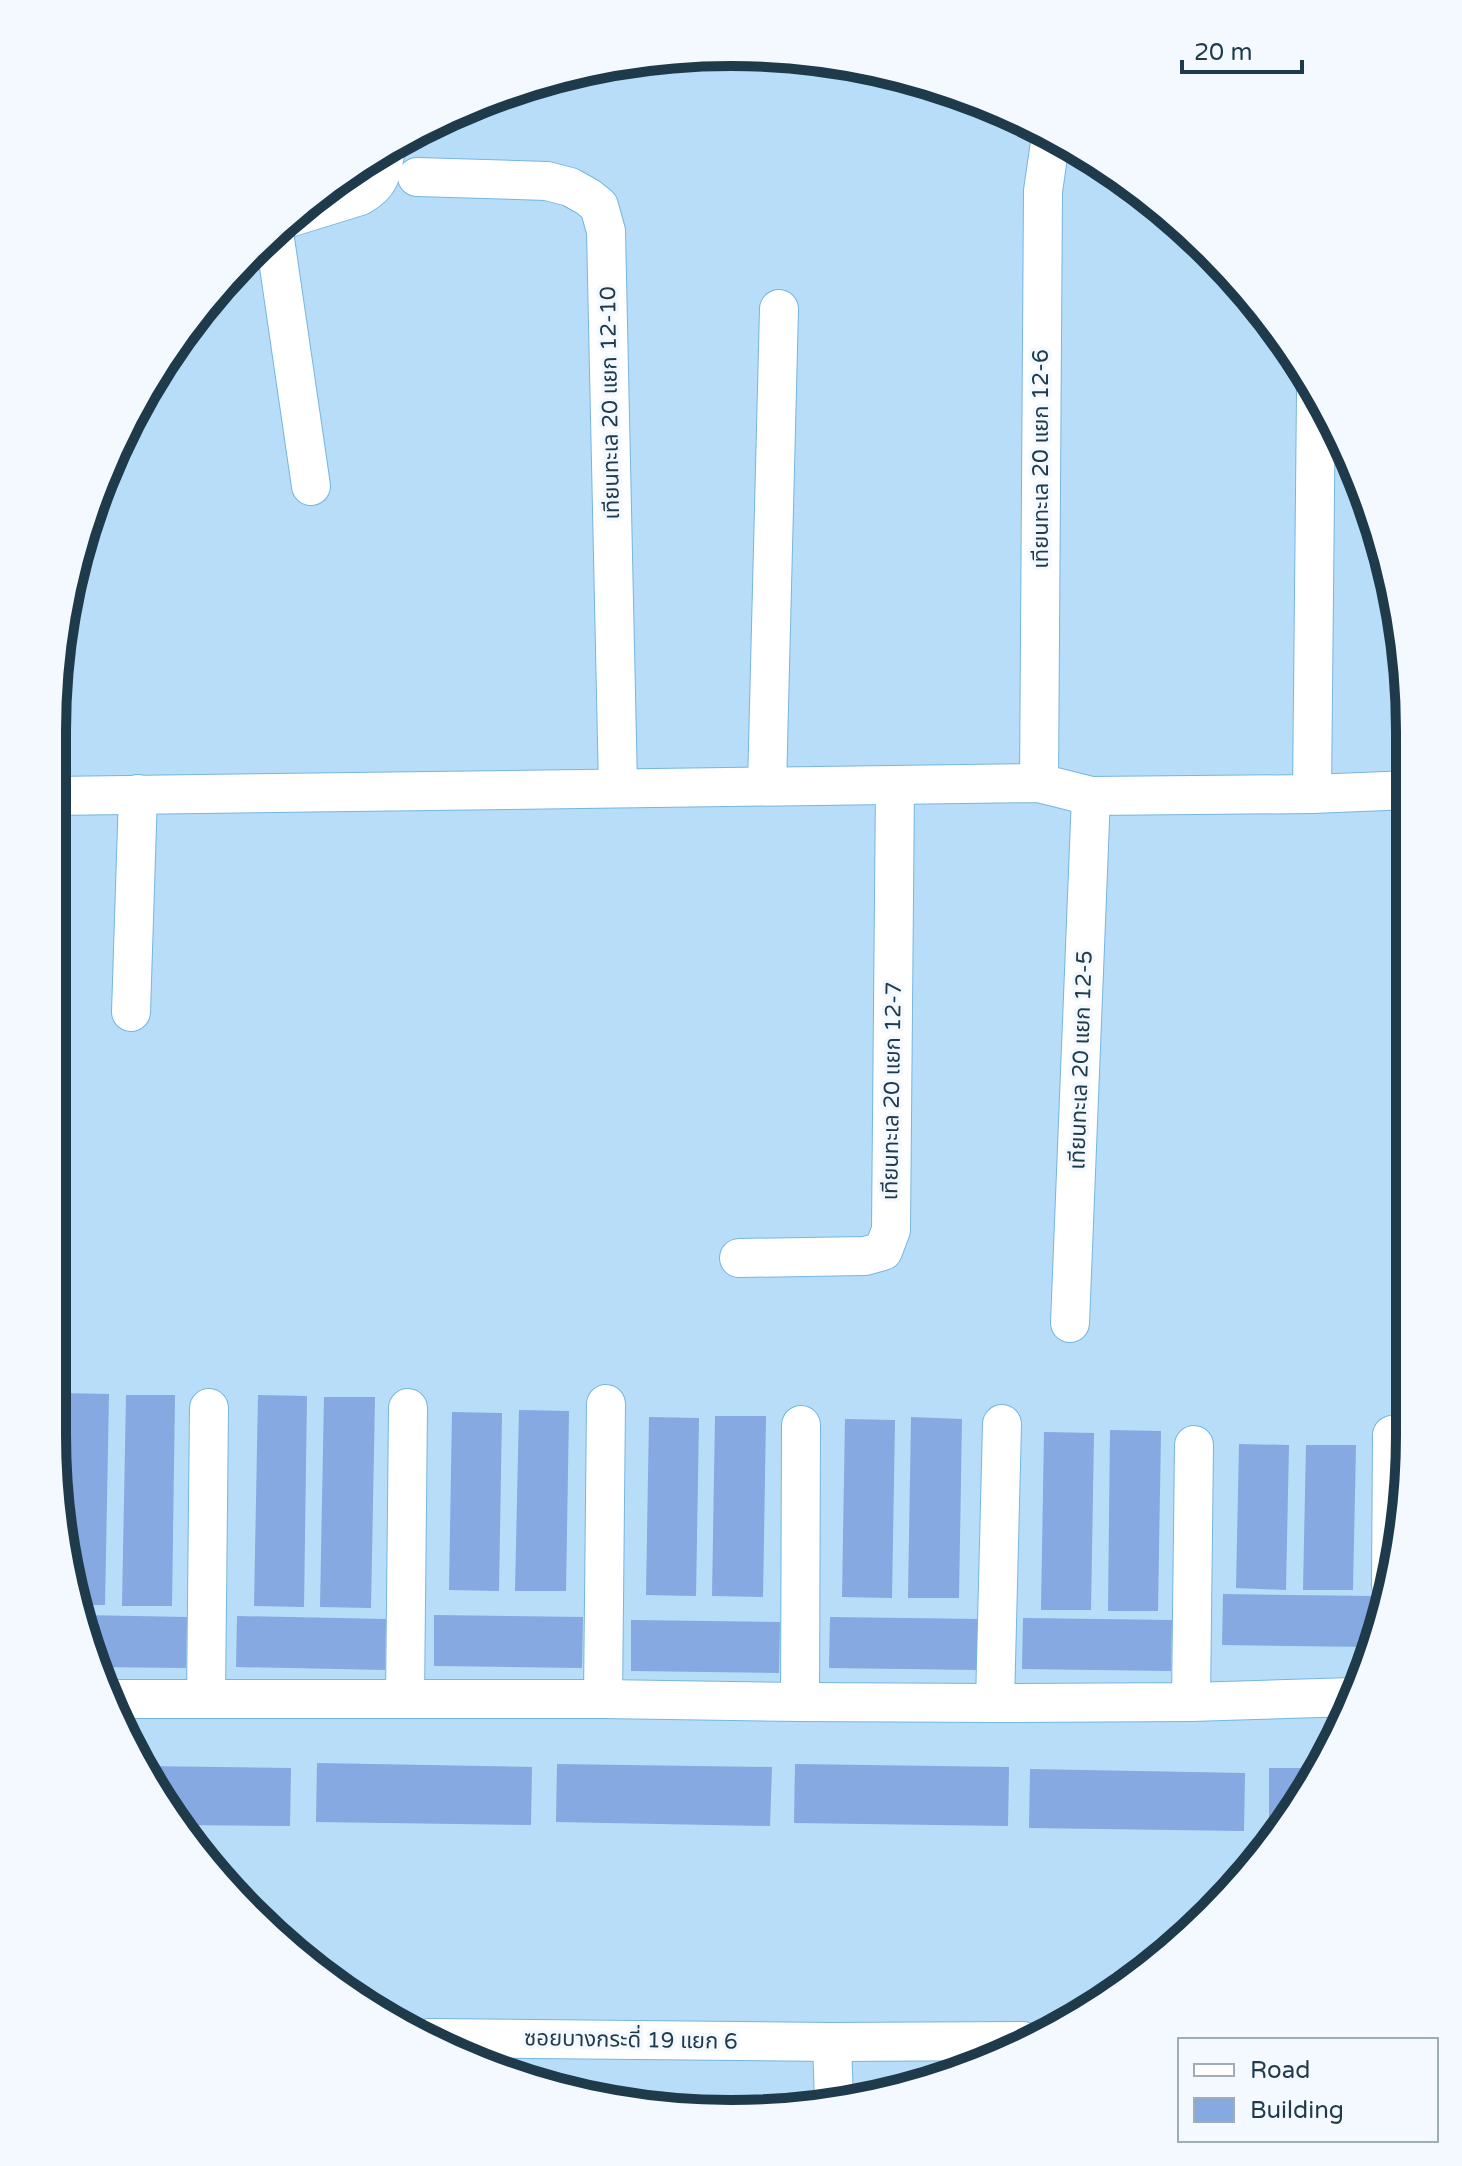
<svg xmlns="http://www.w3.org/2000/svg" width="1462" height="2166" viewBox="0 0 1462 2166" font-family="'Varela Round','Noto Sans Thai',sans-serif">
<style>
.building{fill:#85a9e0}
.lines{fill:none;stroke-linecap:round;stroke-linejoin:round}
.street-casing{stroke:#76b6e1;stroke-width:40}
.street{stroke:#fff;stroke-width:38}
.labels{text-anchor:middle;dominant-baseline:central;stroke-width:7;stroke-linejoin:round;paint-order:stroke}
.street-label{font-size:22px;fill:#1f3a4b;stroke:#f3f9fe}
.rim{fill:none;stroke:#1f3a4b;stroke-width:10}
</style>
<rect width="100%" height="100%" fill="#b7ddf8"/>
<g class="building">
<polygon points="59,1393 109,1394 105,1605 80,1605 58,1469"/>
<polygon points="126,1395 175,1395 172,1606 122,1606"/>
<polygon points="258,1395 307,1396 304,1607 254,1606"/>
<polygon points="324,1397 375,1397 371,1608 320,1607"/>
<polygon points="519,1410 569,1411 566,1591 515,1591"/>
<polygon points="452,1412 502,1413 499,1591 449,1590"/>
<polygon points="715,1416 766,1416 763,1597 712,1596"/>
<polygon points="649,1417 699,1418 696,1596 646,1595"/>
<polygon points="911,1417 962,1419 959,1598 908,1598"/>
<polygon points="845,1419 895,1420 892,1598 842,1597"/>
<polygon points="1110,1430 1161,1431 1158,1611 1108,1611"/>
<polygon points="1044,1432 1094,1433 1091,1610 1041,1610"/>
<polygon points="1239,1444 1289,1445 1286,1590 1236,1588"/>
<polygon points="1306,1445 1356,1445 1353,1590 1303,1590"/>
<polygon points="1223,1594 1372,1596 1370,1647 1222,1645"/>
<polygon points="82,1615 187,1617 186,1668 95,1667 88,1653"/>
<polygon points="434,1615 583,1617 582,1668 434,1666"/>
<polygon points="237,1616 386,1619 385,1670 236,1667"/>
<polygon points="830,1617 979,1619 977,1670 829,1668"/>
<polygon points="1023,1618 1172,1620 1171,1671 1022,1669"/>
<polygon points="631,1620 780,1622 779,1673 631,1671"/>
<polygon points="317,1763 532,1767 531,1825 316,1822"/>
<polygon points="557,1764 772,1767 770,1826 556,1822"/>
<polygon points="795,1764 1009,1767 1008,1826 794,1823"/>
<polygon points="143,1766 291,1768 290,1826 178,1825 167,1813"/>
<polygon points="1269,1768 1316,1768 1275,1827 1269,1826"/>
<polygon points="1030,1769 1245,1773 1244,1831 1029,1828"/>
</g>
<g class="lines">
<g class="street-casing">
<g id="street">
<polyline points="417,177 547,181 570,187 588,197 599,206 606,231 618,788"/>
<path d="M292,217L360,196C382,184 382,171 386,149"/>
<polyline points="274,232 311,486"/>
<polyline points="1039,783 1043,191 1051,136"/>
<polyline points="767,786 779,309"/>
<polyline points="1312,794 1316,393"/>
<polyline points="52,796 1039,783 1091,796 1312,794 1410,790"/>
<polyline points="131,1012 138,794"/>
<polyline points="739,1258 865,1256 883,1251 891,1230 895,785"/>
<polyline points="1070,1323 1091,796"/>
<polyline points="1391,1585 1392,1435"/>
<polyline points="206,1698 209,1408"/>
<polyline points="110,1699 603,1699 800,1702 995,1703 1191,1702 1353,1697"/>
<polyline points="405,1699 408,1408"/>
<polyline points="603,1699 606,1404"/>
<polyline points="800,1702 801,1425"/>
<polyline points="1191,1702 1194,1445"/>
<polyline points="995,1703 1002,1424"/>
<polyline points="430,2038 832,2042 1023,2041"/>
<polyline points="832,2042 834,2103"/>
</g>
</g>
<use href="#street" class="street"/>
</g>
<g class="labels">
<g class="street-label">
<text transform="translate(610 403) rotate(-91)">เทียนทะเล 20 แยก 12-10</text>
<text transform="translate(1041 459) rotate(-90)">เทียนทะเล 20 แยก 12-6</text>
<text transform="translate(1081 1060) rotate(-88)">เทียนทะเล 20 แยก 12-5</text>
<text transform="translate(892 1091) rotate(-89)">เทียนทะเล 20 แยก 12-7</text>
<text transform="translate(631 2040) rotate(1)">ซอยบางกระดี่ 19 แยก 6</text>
</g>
</g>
<path d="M0 0H1462V2166H0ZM731 66H731A665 665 0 0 1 1396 731V1435A665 665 0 0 1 731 2100H731A665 665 0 0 1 66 1435V731A665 665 0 0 1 731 66Z" fill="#f3f9fe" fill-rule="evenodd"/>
<path class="rim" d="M731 66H731A665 665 0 0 1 1396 731V1435A665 665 0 0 1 731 2100H731A665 665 0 0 1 66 1435V731A665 665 0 0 1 731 66Z"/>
<rect x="1178" y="2038" width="260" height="104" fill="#f3f9fe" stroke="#9eadb6" stroke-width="2"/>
<rect x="1194" y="2064" width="40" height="12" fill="#ffffff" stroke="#9eadb6" stroke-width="2"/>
<text x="1250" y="2078" font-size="24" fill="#1f3a4b">Road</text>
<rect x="1194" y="2098" width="40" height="24" fill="#85a9e0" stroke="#9eadb6" stroke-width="2"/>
<text x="1250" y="2118" font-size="24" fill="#1f3a4b">Building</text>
<path d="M1182 60v12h120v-12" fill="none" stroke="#1f3a4b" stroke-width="4"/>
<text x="1194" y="60" font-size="24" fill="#1f3a4b" stroke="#f3f9fe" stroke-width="6" paint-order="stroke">20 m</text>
</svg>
